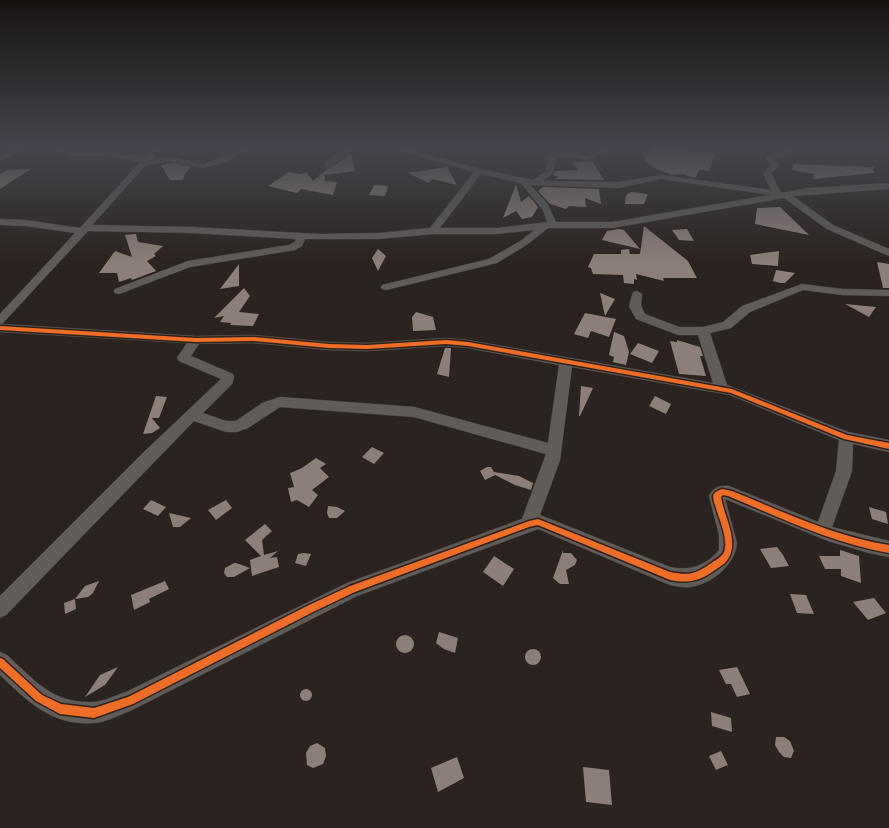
<svg xmlns="http://www.w3.org/2000/svg" width="889" height="828" viewBox="0 0 889 828" font-family="Ubuntu,sans-serif">
<style>
.building{fill:#8c7f79}
.lines{fill:none;stroke-linecap:round;stroke-linejoin:round}
.street-casing{stroke:#463f3b;stroke-width:1}
.street{fill:#625c58;fill-rule:evenodd}
.cycleway-casing{stroke:#312219;stroke-width:3}
.cycleway{fill:#ee6e29;fill-rule:evenodd}
</style>
<rect width="100%" height="100%" fill="#2b231f"/>
<g class="building">
<polygon points="671,147 673,150 715,153 709,171 700,169 695,178 683,174 672,175 652,167 644,158 653,149"/>
<polygon points="351,153 355,171 325,175 325,181 337,182 333,195 301,189 297,193 268,186 289,172 301,174 306,172 313,181 328,168 332,167"/>
<polygon points="592,161 604,180 554,179 558,177 553,175 555,171 578,170 573,162"/>
<polygon points="173,163 191,167 185,174 183,180 170,180 161,165"/>
<polygon points="793,164 873,167 874,173 813,179 814,174 792,170"/>
<polygon points="447,167 457,185 432,179 429,183 408,173"/>
<polygon points="31,169 0,189 0,174 7,170"/>
<polygon points="516,184 521,202 529,196 538,207 532,217 522,219 516,211 503,218"/>
<polygon points="374,185 388,186 385,196 369,195"/>
<polygon points="543,187 599,189 601,204 585,198 586,207 569,206 566,209 550,204 538,191"/>
<polygon points="631,192 648,194 644,204 625,204 626,195"/>
<polygon points="780,207 809,235 755,224 757,208"/>
<polygon points="644,226 688,261 697,278 663,278 664,281 636,274 637,280 634,279 634,284 624,283 623,275 593,274 591,268 588,267 594,254 621,254 621,250 629,249 630,254 640,254"/>
<polygon points="619,229 624,230 640,249 602,240 607,231"/>
<polygon points="687,229 694,241 679,240 672,230"/>
<polygon points="136,234 138,242 163,246 154,254 156,256 147,261 156,271 132,280 131,278 119,282 117,273 99,273 115,251 132,257 125,235"/>
<polygon points="378,249 386,256 378,271 372,258"/>
<polygon points="779,251 778,266 752,264 750,255"/>
<polygon points="877,262 889,264 889,288 883,288"/>
<polygon points="239,264 239,286 220,289"/>
<polygon points="776,270 795,273 785,283 780,283 773,281"/>
<polygon points="244,288 250,296 239,312 259,314 253,326 230,325 231,323 220,322 224,316 214,318"/>
<polygon points="600,293 615,299 605,316"/>
<polygon points="845,304 876,307 869,317"/>
<polygon points="416,312 433,317 436,330 413,331 412,317"/>
<polygon points="585,313 616,319 609,337 591,331 588,338 574,334"/>
<polygon points="614,332 624,336 629,352 626,365 613,362 614,357 609,355"/>
<polygon points="677,340 700,347 703,356 700,356 706,376 679,374 670,341 677,342"/>
<polygon points="638,343 659,351 652,363 630,354"/>
<polygon points="445,348 451,348 449,377 437,374"/>
<polygon points="581,386 593,388 580,416 579,416"/>
<polygon points="156,396 167,397 159,418 152,418 160,428 152,433 143,434"/>
<polygon points="655,396 671,404 666,414 649,406"/>
<polygon points="372,447 384,453 374,464 362,457"/>
<polygon points="316,458 326,464 320,468 329,477 312,490 318,495 309,507 297,500 291,502 288,488 294,487 290,473 302,468"/>
<polygon points="487,467 491,467 494,472 519,476 533,483 531,490 515,485 495,475 485,480 480,471"/>
<polygon points="151,500 166,507 158,516 143,509"/>
<polygon points="226,500 232,508 216,520 208,510"/>
<polygon points="328,506 337,507 345,511 337,518 329,518 327,513"/>
<polygon points="869,507 886,512 888,524 872,519"/>
<polygon points="169,513 191,518 180,527 173,527"/>
<polygon points="265,524 272,531 262,540 264,555 278,551 270,558 277,557 279,567 252,576 250,560 261,556 245,540"/>
<polygon points="777,547 783,555 789,566 771,568 760,549"/>
<polygon points="563,550 563,553 571,553 577,560 575,565 566,570 569,584 560,584 553,578"/>
<polygon points="840,550 859,556 861,583 841,576 841,569 825,569 819,556 840,556"/>
<polygon points="304,553 311,554 306,566 295,563 298,554"/>
<polygon points="494,556 514,569 503,586 483,572"/>
<polygon points="234,563 236,563 250,568 234,577 227,577 224,573 225,568"/>
<polygon points="99,581 93,593 88,597 75,599 76,609 65,614 64,603 75,599 85,586"/>
<polygon points="165,581 169,589 149,599 150,602 134,610 131,595"/>
<polygon points="790,594 806,595 814,614 797,613"/>
<polygon points="874,598 886,613 868,620 853,602"/>
<polygon points="439,632 458,638 455,653 444,649 436,643"/>
<circle cx="405" cy="644" r="9"/>
<circle cx="533" cy="657" r="8"/>
<polygon points="118,667 105,685 85,697 100,675"/>
<polygon points="737,667 750,694 737,697 731,684 726,684 719,670"/>
<circle cx="306" cy="695" r="6"/>
<polygon points="711,712 731,718 732,732 712,726"/>
<polygon points="776,737 784,737 790,741 794,751 791,758 784,757 779,752 775,745"/>
<polygon points="317,743 325,748 326,756 323,764 313,768 307,765 306,753 310,746"/>
<polygon points="721,751 728,765 716,770 709,756"/>
<polygon points="457,757 464,778 438,792 431,768"/>
<polygon points="583,767 609,770 612,805 586,802"/>
</g>
<g class="lines">
<g class="street-casing">
<g id="street">
<polygon points="18,147 28,147 0,161 0,156"/>
<path d="M43,147C54,147 63,151 74,152C98,153 121,154 145,156L154,147H161L152,159L170,157L203,164L220,158L243,147H253L226,162L203,168L170,161L146,165L92,225L192,227L319,234L379,233L430,228L474,172L388,147H401L480,169L533,180L545,172L549,154L568,152L587,156L608,147H619L588,160L568,156L556,158L553,173L543,181L618,182L661,175L771,190L763,173L771,166L766,157L790,147H799L790,155L775,158L779,166L771,173L781,193L808,188L889,183V189L793,196L833,225L889,249V256L827,229L784,198L612,228H548L528,244L497,263L386,290L382,289L381,287L382,285L489,259L522,240L534,230L497,234H433L379,239H305L302,246L295,250L190,267L119,294L115,293L114,291L115,289L188,261L289,245L295,242L296,239L192,233L88,231L2,324L196,336L253,335L329,342L367,343L446,338L468,340L713,383L698,335H678L636,319L629,306L633,292L637,291L642,294L641,306L645,314L679,327H703L723,322L742,306L802,284L842,289L889,290V296L842,295L803,290L750,312L731,328L710,333L727,385L848,432L889,440V452L853,444L852,471L832,527L889,541V557L869,553L828,541L725,499L737,543C735,565 712,584 690,587C683,588 677,586 670,585L538,529L357,596L130,711C119,715 105,723 93,723C52,726 27,701 0,675V652L7,655C34,680 53,704 93,702C103,702 116,695 126,692L347,583L522,519L546,454L414,417L280,407L248,428L237,432H226L194,421L6,615L0,618V596L146,450L221,379L179,361L177,358L187,343L0,332V314L75,233L26,226L0,225V219L26,220L80,228L141,161L105,156H71ZM481,174L521,183L543,210L547,222L497,228H440ZM661,179L770,195L612,222H556L547,203L530,185L618,188ZM253,343L329,350L367,351L446,346L468,348L559,365L548,443L414,407L280,397L262,403L236,421H226L203,413L232,384L234,377L233,374L191,356L199,344ZM572,367L730,395L839,440L836,471L818,522L729,486C720,485 713,487 709,496L719,535V550C706,566 690,571 670,567L540,515L560,460Z"/>
<polygon points="347,147 356,147 331,166 325,166 325,162"/>
</g>
</g>
<use href="#street" class="street"/>
<g class="cycleway-casing">
<g id="cycleway">
<polygon points="0,326 196,338 253,337 329,344 367,345 446,340 468,342 732,389 847,435 889,443 889,449 844,439 731,393 468,346 446,344 367,349 329,348 253,341 196,342 0,330"/>
<path d="M722,489L732,491C784,512 833,536 889,545V553C832,543 781,518 728,496L723,495L721,497C724,517 742,545 725,563C704,578 696,585 670,580L538,525L529,527L355,592L315,611L133,704L94,718L60,714L36,701L0,668V658L3,659L42,695L61,704L94,708L128,697L309,605L350,586L529,521L538,519L670,572C687,575 693,575 707,566C712,562 719,559 723,554C730,542 719,520 716,508C715,505 713,500 713,496C714,492 719,490 722,489Z"/>
</g>
</g>
<use href="#cycleway" class="cycleway"/>
</g>
<linearGradient id="sky" x2="0" y2="1"><stop stop-color="#181311"/><stop offset="0.56" stop-color="#44454d"/><stop offset="1" stop-color="#44454d" stop-opacity="0"/></linearGradient>
<rect width="889" height="263" fill="url(#sky)"/>
</svg>
